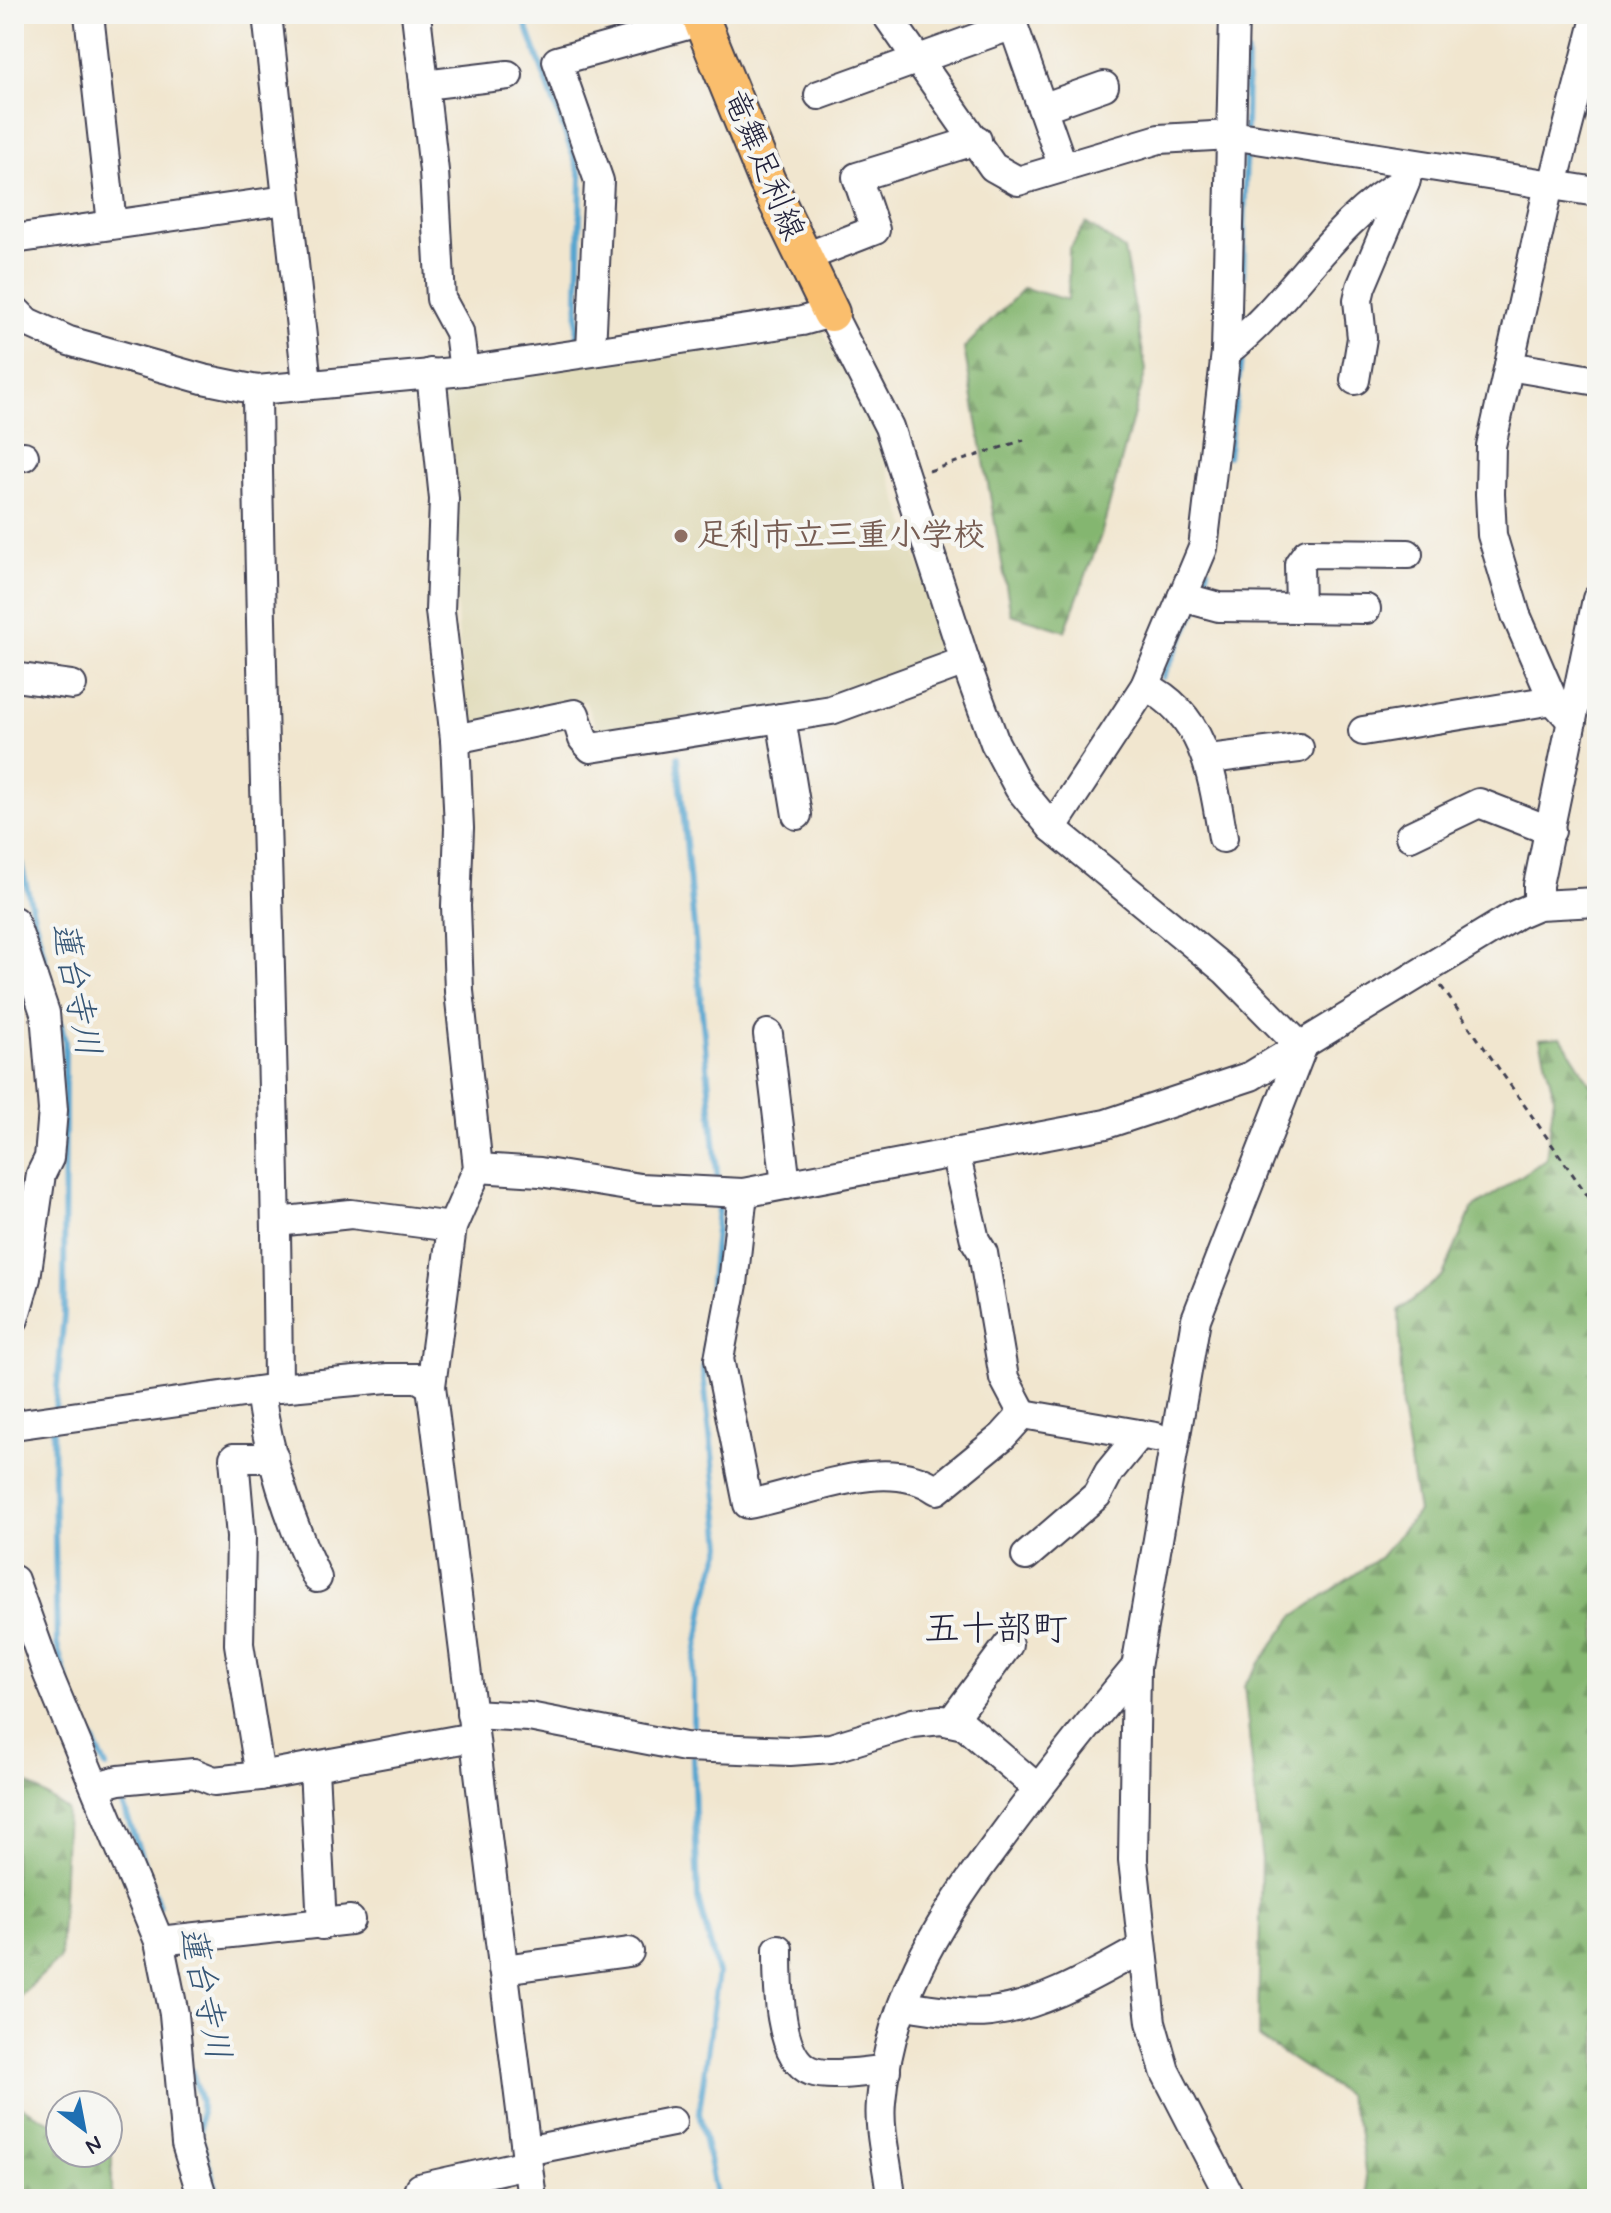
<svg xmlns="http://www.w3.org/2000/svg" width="1611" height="2213" viewBox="0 0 1611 2213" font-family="Mynerve,'Klee One',sans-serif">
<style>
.built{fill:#e1dcbb}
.forest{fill:url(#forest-firs);stroke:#536c55;stroke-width:2}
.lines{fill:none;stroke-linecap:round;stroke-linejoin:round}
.stream{stroke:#55a4cf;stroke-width:6}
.minor-casing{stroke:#413f51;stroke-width:32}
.major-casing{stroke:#413f51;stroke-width:40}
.path{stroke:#413f51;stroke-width:3;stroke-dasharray:6 6;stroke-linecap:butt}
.minor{stroke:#fff;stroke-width:28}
.major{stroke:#fabe6d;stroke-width:36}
.education-dot{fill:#8d6e63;stroke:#f6f6f2;stroke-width:3}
.labels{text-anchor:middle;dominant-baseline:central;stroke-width:8;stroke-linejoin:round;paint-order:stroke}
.street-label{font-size:32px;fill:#22223b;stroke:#f6f6f2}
.education-label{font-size:32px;font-weight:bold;fill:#785e54;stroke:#f6f6f2;text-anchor:start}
.water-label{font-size:34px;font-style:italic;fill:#365676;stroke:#f6f6f2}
.quarter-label{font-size:36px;fill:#22223b;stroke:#f6f6f2}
</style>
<defs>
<pattern id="forest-firs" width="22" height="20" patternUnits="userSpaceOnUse" patternTransform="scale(2)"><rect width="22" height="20" fill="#84b66f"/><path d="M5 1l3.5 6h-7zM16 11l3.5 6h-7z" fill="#6c945c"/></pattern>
</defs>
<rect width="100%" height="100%" fill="#f6f6f2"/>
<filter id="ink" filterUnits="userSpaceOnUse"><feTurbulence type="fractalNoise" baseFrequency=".0125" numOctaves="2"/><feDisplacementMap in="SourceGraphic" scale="16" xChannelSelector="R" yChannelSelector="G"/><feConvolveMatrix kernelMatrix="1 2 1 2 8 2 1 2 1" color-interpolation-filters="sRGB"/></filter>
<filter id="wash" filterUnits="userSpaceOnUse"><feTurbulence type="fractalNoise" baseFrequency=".006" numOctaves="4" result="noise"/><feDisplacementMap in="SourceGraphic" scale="32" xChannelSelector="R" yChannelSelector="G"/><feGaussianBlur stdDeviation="1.8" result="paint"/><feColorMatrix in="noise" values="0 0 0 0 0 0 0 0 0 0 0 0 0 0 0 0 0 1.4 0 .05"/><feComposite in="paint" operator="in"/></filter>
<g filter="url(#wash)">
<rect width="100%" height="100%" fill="#f1e6cf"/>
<polygon class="built" points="801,329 823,331 869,415 951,657 833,700 599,734 585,701 465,730 442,382"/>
<g class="forest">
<polygon points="1086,223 1124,249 1146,370 1101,535 1065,631 1011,614 964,348 1024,288 1068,300 1069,250"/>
<polygon points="1561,1037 1597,1095 1597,2199 1369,2199 1359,2129 1346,2095 1258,2037 1261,1853 1244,1685 1293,1617 1380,1557 1418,1512 1402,1411 1399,1311 1443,1275 1472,1209 1546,1159 1554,1097 1540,1039"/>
<polygon points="14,1774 67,1810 60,1958 14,2002"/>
<polygon points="14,2095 20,2106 60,2127 60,2153 112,2155 112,2199 14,2199"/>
</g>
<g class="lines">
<g class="stream">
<polyline points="522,14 581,177 577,340"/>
<polyline points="1246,129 1247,53"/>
<polyline points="1242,325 1246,145"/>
<polyline points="1228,456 1242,353"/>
<polyline points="1201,594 1208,570"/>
<polyline points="1163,677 1197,608"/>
<polyline points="678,757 718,1183"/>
<polyline points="14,836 65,1041 64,1315 55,1410"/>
<polyline points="53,1429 57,1645 69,1689 106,1767"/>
<polyline points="693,1742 693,1672 705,1601 722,1545 703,1371 719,1198"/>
<polyline points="693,1757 698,1899 718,1973 699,2112 717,2199"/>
<polyline points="122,1802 159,1907"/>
<polyline points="192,2071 201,2102 200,2136 219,2199"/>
</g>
</g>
</g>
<g filter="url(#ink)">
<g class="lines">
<g class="minor-casing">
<g id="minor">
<polyline points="89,14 112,224"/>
<polyline points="267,14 307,383"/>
<polyline points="416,14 434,171 441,299 459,332 464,371"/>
<polyline points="886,14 993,167 1018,181 1159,139 1231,135 1597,192"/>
<polyline points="424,85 508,75"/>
<polyline points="819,95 1013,25 1063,167"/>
<polyline points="1042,108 1104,86"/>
<polyline points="14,239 286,200"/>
<polyline points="803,258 875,230 857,177 977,140"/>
<polyline points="14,309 27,322 69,341 203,379 257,390 464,371 802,321 831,313 889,427 965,661 995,743 1019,788 1052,828 1226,971 1302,1048"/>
<polyline points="591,350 599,181 557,61 702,21"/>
<path d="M1226,352C1292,302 1332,220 1406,180"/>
<polyline points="1509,366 1597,381"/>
<polyline points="431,373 444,499 440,611 455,739 459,828 456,906 459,991 478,1168 452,1227 431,1386 532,2199"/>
<polyline points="1355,380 1362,338 1358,300 1361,287 1405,183"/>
<path d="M257,390C260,723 276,1055 278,1388"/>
<polyline points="14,458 24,456"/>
<polyline points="1182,597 1219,607 1366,609"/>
<polyline points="1300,608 1299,564 1307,553 1408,554"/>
<polyline points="14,677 72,685"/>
<path d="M1145,686C1206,715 1213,779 1223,838"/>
<polyline points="781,718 797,815"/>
<polyline points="1572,721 1553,700 1516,615 1492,535 1490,494 1491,446 1549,185 1555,177 1597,14"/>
<polyline points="1363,731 1553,700"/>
<polyline points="455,739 575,714 583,739 591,748 831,710 965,661"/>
<polyline points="1209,759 1299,748"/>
<polyline points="1052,828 1145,686 1203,548 1226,352 1234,14"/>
<polyline points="1410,836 1479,803 1551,831"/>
<polyline points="1538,905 1538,885 1597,599"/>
<polyline points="14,921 45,1013 53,1110 49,1158 41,1174 26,1278 14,1319"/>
<polyline points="768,1034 786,1185"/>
<polyline points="955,1152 975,1240 983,1253 1004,1378 1023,1414"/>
<polyline points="478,1168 540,1172 640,1188 743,1193 1106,1124 1251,1076 1517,914 1538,905 1597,902"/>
<path d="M743,1193L733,1284L719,1359L748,1504C804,1494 887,1454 937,1490L1003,1436L1023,1414"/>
<polyline points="277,1222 351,1214 452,1227"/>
<path d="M260,1391C268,1454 289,1521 317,1578"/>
<polyline points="1023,1414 1156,1437"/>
<polyline points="14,1425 278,1388 388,1378 418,1378 431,1386"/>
<polyline points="1026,1556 1097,1495 1109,1472 1140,1434"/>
<polyline points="14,1580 47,1672 159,1941 174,2014 186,2144 203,2199"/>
<polyline points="471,1714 529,1717 685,1747 790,1751 831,1748 913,1723 941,1720 964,1725 1036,1787"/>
<polyline points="951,1722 1008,1645"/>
<polyline points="314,1769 322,1925"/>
<polyline points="260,1776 239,1644 241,1537 234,1458 274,1458"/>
<polyline points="96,1786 119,1780 194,1773 214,1781 260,1776 473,1737"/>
<polyline points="159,1941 350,1920"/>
<path d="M778,1949C778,1978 777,2058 811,2071C831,2078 865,2071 886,2070"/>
<polyline points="503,1969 629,1952"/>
<path d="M904,2005C932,2009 963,2015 991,2012C1045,2005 1095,1974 1141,1949"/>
<polyline points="526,2151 672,2122"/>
<polyline points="419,2188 527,2164"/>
<path d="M891,2199C889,2168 878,2133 881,2102C889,2003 935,1926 993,1849C1039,1786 1086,1727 1136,1667"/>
<polyline points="1231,2199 1165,2071 1151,2022 1133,1860 1136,1667 1196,1319 1302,1048"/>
</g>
</g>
<g class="major-casing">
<polyline id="major" points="699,14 767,181 831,313"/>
</g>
<g class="path">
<polyline points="929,471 1024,440"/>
<polyline points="1441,986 1597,1209"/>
</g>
<use href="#minor" class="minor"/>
<use href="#major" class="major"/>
</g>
</g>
<circle class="education-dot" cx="681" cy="536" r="8"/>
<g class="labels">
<g class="street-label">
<text transform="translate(763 165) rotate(67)">竜舞足利線</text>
</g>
<g class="education-label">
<text x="697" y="536">足利市立三重小学校</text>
</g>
<g class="water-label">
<text transform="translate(75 989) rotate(79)">蓮台寺川</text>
<text transform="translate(204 1993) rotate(78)">蓮台寺川</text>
</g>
<g class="quarter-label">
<text x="996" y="1630">五十部町</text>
</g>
</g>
<rect width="1611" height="2213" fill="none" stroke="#f6f6f2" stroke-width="48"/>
<g transform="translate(84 2129) rotate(148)"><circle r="38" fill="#f6f6f2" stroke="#a1a1a9" stroke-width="2"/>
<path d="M0-6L14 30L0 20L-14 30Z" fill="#1f6fb2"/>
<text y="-12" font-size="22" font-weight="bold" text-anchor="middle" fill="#22223b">N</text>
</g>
</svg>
